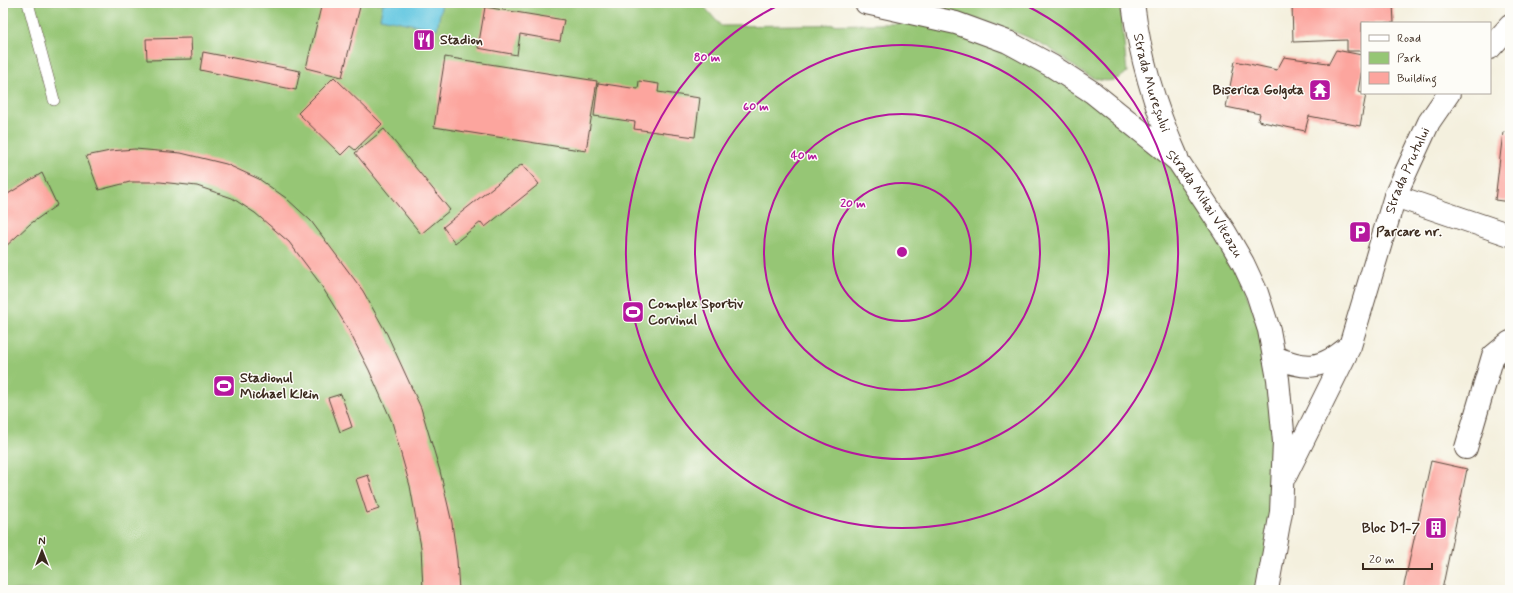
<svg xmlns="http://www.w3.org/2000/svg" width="1513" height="593" viewBox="0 0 1513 593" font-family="Mynerve,sans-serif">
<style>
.green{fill:#96c675;stroke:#68784a}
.water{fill:#63c7e1;stroke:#4f7880}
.building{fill:#fca59e}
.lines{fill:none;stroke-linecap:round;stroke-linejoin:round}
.lane-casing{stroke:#57483b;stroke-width:12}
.street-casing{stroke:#57483b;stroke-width:24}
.lane{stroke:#fff;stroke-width:11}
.street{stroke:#fff;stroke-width:22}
.ring{fill:none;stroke:#b5179e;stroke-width:2}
.labels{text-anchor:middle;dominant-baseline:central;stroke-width:3;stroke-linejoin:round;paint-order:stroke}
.poi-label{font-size:14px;font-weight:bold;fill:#3b2a1e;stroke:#fdfcf7;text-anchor:start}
.street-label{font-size:14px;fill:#3b2a1e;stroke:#fdfcf7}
.centre{fill:#b5179e;stroke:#fdfcf7;stroke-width:2}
.ring-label{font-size:12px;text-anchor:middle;font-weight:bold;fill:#b5179e;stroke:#fdfcf7;stroke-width:3;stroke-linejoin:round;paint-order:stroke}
</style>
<rect width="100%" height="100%" fill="#fdfcf7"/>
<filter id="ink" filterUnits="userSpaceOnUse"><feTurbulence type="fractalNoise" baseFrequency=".025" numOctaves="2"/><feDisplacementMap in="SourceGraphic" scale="8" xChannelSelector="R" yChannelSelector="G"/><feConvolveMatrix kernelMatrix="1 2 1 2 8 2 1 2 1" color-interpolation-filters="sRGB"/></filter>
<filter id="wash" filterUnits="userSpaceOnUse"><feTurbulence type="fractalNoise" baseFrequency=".012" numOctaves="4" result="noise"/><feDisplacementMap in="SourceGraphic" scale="16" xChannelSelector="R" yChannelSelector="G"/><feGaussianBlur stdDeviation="0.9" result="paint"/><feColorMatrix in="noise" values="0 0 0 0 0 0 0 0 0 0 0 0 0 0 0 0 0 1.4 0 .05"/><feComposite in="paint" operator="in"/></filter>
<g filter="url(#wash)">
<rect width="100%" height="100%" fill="#f4f0de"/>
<g class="green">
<polygon points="3,3 701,3 721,26 956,23 1134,124 1225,232 1278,379 1267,590 3,590"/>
<path d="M909,3H1120L1127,72C1119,80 1108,83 1096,79C1078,73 1060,53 1042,44C1000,23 955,13 909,3Z"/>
</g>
<polygon class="water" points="383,3 442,3 437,29 380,18"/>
<g id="blocks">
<g class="building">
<polygon points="322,3 361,3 342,77 306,68"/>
<polygon points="1292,3 1393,3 1394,23 1362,23 1362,51 1347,51 1347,40 1293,42"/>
<polygon points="485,7 564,20 560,41 520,34 517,55 478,48"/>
<polygon points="191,38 192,59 147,60 146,39"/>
<polygon points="1336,50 1362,55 1362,69 1358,92 1366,94 1360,126 1309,116 1305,131 1258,121 1260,114 1226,107 1235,61 1277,70 1284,57 1327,63 1328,65"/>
<polygon points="203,52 300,71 296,90 200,70"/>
<polygon points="445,57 597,81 586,151 434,127"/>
<polygon points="334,77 382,124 355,150 350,146 341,155 298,113"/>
<polygon points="639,81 659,84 658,92 700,98 695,137 634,129 635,122 594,116 598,83 638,89"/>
<polygon points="384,129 450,210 421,234 355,153"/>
<polygon points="1503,132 1510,133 1510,202 1495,200"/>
<polygon points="135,149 181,153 226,164 259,179 286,198 311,221 363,291 387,334 421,408 440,471 452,523 457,560 459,590 423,590 421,547 410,486 392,422 369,370 347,327 319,282 289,242 255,213 232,198 197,186 160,182 130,182 99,190 86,156 110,151"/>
<polygon points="522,164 539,184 485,227 481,222 455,243 443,227"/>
<polygon points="42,173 57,205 30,224 3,249 3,197"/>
<polygon points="341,394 352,427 340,432 328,398"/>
<polygon points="1431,461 1467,469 1442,590 1403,590"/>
<polygon points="368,475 379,509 367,513 356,479"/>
</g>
</g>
</g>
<g filter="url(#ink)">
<use href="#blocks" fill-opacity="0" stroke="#57483b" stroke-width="1"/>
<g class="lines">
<g class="lane-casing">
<polyline id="lane" points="28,3 54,100"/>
</g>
<g class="street-casing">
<g id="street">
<path id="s1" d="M866,3L956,23L1008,42L1052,66L1092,92L1178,161L1225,232L1243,263L1257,293L1269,330L1278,379L1284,442L1281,512L1267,590"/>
<path id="s2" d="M1133,3C1140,58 1154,106 1177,157"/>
<polyline points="1490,48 1510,26"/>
<polyline points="1395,196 1510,235"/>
<path d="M1274,357C1307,370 1320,370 1347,348"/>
<polyline points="1466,448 1493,356 1510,342"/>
<path id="s3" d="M1286,475L1350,346L1395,196L1429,122L1449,93"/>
</g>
</g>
<use href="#lane" class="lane"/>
<use href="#street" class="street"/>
</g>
</g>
<g class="ring">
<circle cx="902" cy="252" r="69"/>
<circle cx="902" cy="252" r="138"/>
<circle cx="902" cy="252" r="207"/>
<path d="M1023 4A276 276 0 1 1 781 4"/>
</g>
<defs>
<g id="restaurant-square" transform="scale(1.15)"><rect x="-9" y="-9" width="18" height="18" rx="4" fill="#b5179e" stroke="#fdfcf7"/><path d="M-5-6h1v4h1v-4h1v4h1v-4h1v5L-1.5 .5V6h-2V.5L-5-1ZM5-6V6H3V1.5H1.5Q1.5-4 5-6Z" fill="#fff"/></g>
<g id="temple-square" transform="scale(1.15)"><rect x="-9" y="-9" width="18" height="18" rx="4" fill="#b5179e" stroke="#fdfcf7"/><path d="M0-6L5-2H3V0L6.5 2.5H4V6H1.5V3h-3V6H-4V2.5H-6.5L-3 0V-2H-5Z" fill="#fff"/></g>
<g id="parking-square" transform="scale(1.15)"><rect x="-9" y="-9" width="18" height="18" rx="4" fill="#b5179e" stroke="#fdfcf7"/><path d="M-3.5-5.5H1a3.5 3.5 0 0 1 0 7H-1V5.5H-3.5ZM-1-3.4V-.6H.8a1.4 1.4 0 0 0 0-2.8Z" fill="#fff"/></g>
<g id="stadium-square" transform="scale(1.15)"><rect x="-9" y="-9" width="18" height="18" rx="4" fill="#b5179e" stroke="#fdfcf7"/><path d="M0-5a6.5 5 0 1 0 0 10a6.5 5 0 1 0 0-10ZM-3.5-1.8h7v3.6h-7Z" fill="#fff"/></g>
<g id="building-square" transform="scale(1.15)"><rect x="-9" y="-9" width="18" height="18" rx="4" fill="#b5179e" stroke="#fdfcf7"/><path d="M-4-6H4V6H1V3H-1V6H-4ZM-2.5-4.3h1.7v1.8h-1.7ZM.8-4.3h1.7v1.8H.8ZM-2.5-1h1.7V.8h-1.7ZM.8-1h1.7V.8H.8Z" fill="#fff"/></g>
</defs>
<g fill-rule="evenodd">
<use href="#restaurant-square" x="424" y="40"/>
<use href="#temple-square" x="1320" y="90"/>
<use href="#parking-square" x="1360" y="232"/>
<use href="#stadium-square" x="633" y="312"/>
<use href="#stadium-square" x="224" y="386"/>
<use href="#building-square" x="1436" y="528"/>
</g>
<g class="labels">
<g class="poi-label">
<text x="440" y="40">Stadion</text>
<text x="1304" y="90" text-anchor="end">Biserica Golgota</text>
<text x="1376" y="232">Parcare nr.</text>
<text x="648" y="304">Complex Sportiv<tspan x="648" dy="16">Corvinul</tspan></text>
<text x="240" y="378">Stadionul<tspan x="240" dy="16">Michael Klein</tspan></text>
<text x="1420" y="528" text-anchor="end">Bloc D1-7</text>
</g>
<g class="street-label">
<text stroke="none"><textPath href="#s2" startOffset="82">Strada Mureșului</textPath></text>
<text stroke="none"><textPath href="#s3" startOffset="329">Strada Prutului</textPath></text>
<text stroke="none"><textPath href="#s1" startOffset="406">Strada Mihai Viteazu</textPath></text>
</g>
</g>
<circle cx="902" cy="252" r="6" class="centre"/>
<g class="ring-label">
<text x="707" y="61">80 m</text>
<text x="756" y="110">60 m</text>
<text x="804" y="159">40 m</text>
<text x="853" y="207">20 m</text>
</g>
<rect width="1513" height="593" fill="none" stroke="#fdfcf7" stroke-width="16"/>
<rect x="1361" y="22" width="130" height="72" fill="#fdfcf7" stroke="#afa8a0"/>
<rect x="1369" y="35" width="20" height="6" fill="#ffffff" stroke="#afa8a0"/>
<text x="1397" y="42" font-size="12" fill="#3b2a1e">Road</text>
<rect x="1369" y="52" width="20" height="12" fill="#96c675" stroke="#afa8a0"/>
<text x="1397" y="62" font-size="12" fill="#3b2a1e">Park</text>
<rect x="1369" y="72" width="20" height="12" fill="#fca59e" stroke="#afa8a0"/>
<text x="1397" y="82" font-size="12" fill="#3b2a1e">Building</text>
<g transform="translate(42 551)" stroke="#fdfcf7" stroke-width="3" paint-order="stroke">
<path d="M0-3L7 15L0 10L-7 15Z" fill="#3b2a1e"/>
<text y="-6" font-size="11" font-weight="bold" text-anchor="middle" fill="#3b2a1e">N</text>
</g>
<path d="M1363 563v6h69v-6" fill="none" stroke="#3b2a1e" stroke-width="2"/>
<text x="1369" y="563" font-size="12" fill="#3b2a1e" stroke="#fdfcf7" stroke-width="3" paint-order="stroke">20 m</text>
</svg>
